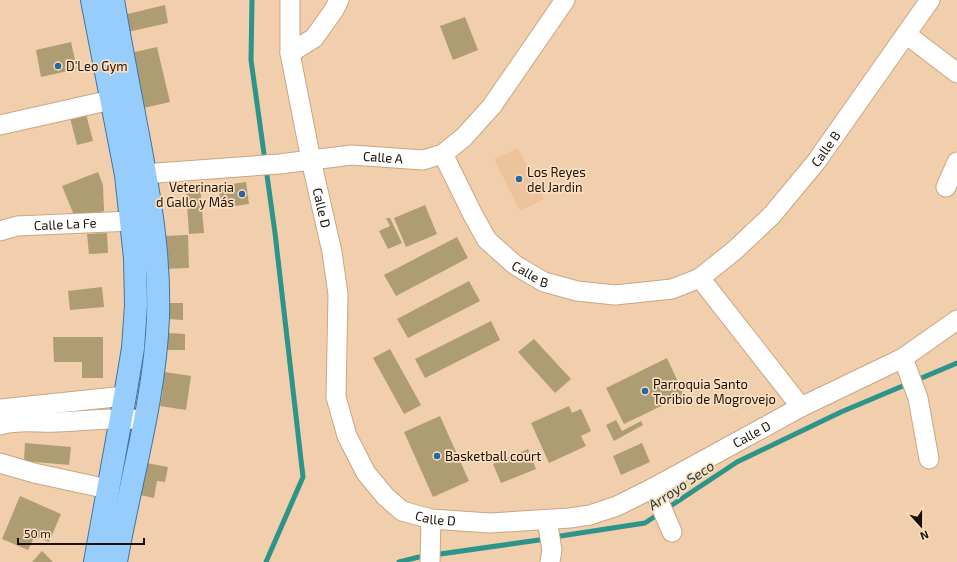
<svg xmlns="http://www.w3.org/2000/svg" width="957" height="562" viewBox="0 0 957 562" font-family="'Exo 2',sans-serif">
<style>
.built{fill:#ecc39a}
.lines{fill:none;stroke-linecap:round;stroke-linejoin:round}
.stream{stroke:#2c9488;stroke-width:5}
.building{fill:#ae9c72}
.minor-casing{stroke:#c8a784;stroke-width:21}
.major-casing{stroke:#3f75a4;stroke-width:24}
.minor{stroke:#fff;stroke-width:19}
.major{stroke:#97cdfc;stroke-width:22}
.poi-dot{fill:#27679d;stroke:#fadec1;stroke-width:1.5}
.labels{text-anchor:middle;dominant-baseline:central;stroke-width:3.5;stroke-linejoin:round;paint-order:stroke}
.poi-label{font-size:13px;fill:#1c1004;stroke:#fadec1;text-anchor:start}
.street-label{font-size:13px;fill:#1c1004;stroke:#fadec1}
.water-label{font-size:14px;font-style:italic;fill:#1c3a37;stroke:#fadec1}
</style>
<rect width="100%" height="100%" fill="#f2cfac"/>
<polygon class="built" points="518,148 544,199 520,211 494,159"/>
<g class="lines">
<g class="stream">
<polyline points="252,0 251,60 275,233 303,477 266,562"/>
<polyline points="666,509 737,462 841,412 957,363"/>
<polyline points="554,537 645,523 660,513"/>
<polyline points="399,562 419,557 546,539"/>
</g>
</g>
<g class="building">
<polygon points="165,5 168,23 123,33 119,16"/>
<polygon points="465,17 478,50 453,60 440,26"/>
<polygon points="71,42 77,69 41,77 36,50"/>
<polygon points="157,47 170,102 139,109 126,54"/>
<polygon points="86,114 93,141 77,145 70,118"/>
<polygon points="98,172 103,185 104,211 76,220 62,186"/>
<polygon points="246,182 249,204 221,208 218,186"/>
<polygon points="200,186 204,233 189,234 186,188"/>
<polygon points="425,205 437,234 406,247 394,218"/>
<polygon points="386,218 390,218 402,243 388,249 379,231 390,226"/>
<polygon points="107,233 108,253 89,254 87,234"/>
<polygon points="188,235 189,268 163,269 162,236"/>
<polygon points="457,237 468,258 396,296 384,275"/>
<polygon points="469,281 480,301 408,338 397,319"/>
<polygon points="102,287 104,307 70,310 68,291"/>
<polygon points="168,303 183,303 183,320 168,319"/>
<polygon points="491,321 500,340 425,378 415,359"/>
<polygon points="168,333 185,334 185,350 167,350"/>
<polygon points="53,337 103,337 103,378 82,378 82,362 54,362"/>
<polygon points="534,339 571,379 555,393 518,352"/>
<polygon points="390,349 421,405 404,414 373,358"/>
<polygon points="667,358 684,395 624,424 606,388"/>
<polygon points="158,371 191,376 186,410 160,406 163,391 155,390"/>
<polygon points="569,406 572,413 581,409 591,431 581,436 586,446 549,463 531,423"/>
<polygon points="440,416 469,481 433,497 404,432"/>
<polygon points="616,420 622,431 641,421 643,425 614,441 606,425"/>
<polygon points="25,443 71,447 69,465 24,461"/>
<polygon points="642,443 650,462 621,475 613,456"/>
<polygon points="528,449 536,469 501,483 493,464"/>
<polygon points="141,462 168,467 165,482 157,481 154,498 135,494"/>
<polygon points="20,496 61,514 49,542 35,536 28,550 2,539"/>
<polygon points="42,551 53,562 32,562"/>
</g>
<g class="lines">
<g class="minor-casing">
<g id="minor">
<path id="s1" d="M290,0V53L311,160L332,252L338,294L336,397L347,436L366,473L385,496L402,511L431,519L490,523L570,518L590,515L617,506L653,488L801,407L903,358L957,320"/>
<polyline points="906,34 957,73"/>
<polyline points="290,53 314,38 334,10 339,0"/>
<polyline points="0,125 111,100"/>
<path id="s2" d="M443,154L473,215L487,240L515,265L544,282L577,291L615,295L672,289L700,278L801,407"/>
<path id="s3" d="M130,175L279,164L352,155L423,160L443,154L464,137L492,106L565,0"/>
<polyline points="946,187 957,162"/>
<path id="s4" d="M0,231L17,226L132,221"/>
<path id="s5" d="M700,278L735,250L772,215L816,162L930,0"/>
<polyline points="903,358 918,398 929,459"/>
<polyline points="0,409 125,396"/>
<path d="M0,425C18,419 39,423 58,422C87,421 115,417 144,420"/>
<polyline points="0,463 34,473 108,489"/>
<polyline points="653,488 672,532"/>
<polyline points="547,520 552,550 550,562"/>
<polyline points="430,562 431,519"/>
</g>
</g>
<g class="major-casing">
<g id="major">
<polyline points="92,0 126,175 135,258 136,305 133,348 125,396 95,562"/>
<path d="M113,0C121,47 130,93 139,140C150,199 160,257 158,317C155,400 130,481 116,562"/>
</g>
</g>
<use href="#minor" class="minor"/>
<use href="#major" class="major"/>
</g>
<g class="poi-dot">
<circle cx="58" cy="66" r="4"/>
<circle cx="519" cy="179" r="4"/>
<circle cx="242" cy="194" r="4"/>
<circle cx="645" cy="391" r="4"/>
<circle cx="437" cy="456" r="4"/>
</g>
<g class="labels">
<g class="poi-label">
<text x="66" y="66">D'Leo Gym</text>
<text x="527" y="172">Los Reyes<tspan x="527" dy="15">del Jardin</tspan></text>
<text x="234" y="187" text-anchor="end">Veterinaria<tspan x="234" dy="15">d Gallo y Más</tspan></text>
<text x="653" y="384">Parroquia Santo<tspan x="653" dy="15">Toribio de Mogrovejo</tspan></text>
<text x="445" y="456">Basketball court</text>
</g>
<g class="street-label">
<text stroke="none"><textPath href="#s5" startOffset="181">Calle B</textPath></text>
<text stroke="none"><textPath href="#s3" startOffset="254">Calle A</textPath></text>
<text stroke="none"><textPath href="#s1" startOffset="211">Calle D</textPath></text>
<text stroke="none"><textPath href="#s4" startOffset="66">Calle La Fe</textPath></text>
<text stroke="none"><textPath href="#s2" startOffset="152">Calle B</textPath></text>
<text stroke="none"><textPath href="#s1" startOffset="907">Calle D</textPath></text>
<text stroke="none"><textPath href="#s1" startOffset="571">Calle D</textPath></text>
</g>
<g class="water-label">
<text transform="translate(681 485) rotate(-34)">Arroyo Seco</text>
</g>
</g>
<g transform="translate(921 526) rotate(159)" stroke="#fadec1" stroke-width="3" paint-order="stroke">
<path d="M0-3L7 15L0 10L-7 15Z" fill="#1c1004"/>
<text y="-6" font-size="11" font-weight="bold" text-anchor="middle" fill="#1c1004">N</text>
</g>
<path d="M18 538v6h126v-6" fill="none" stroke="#1c1004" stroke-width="2"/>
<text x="24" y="538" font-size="12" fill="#1c1004" stroke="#fadec1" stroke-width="3" paint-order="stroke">50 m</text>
</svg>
